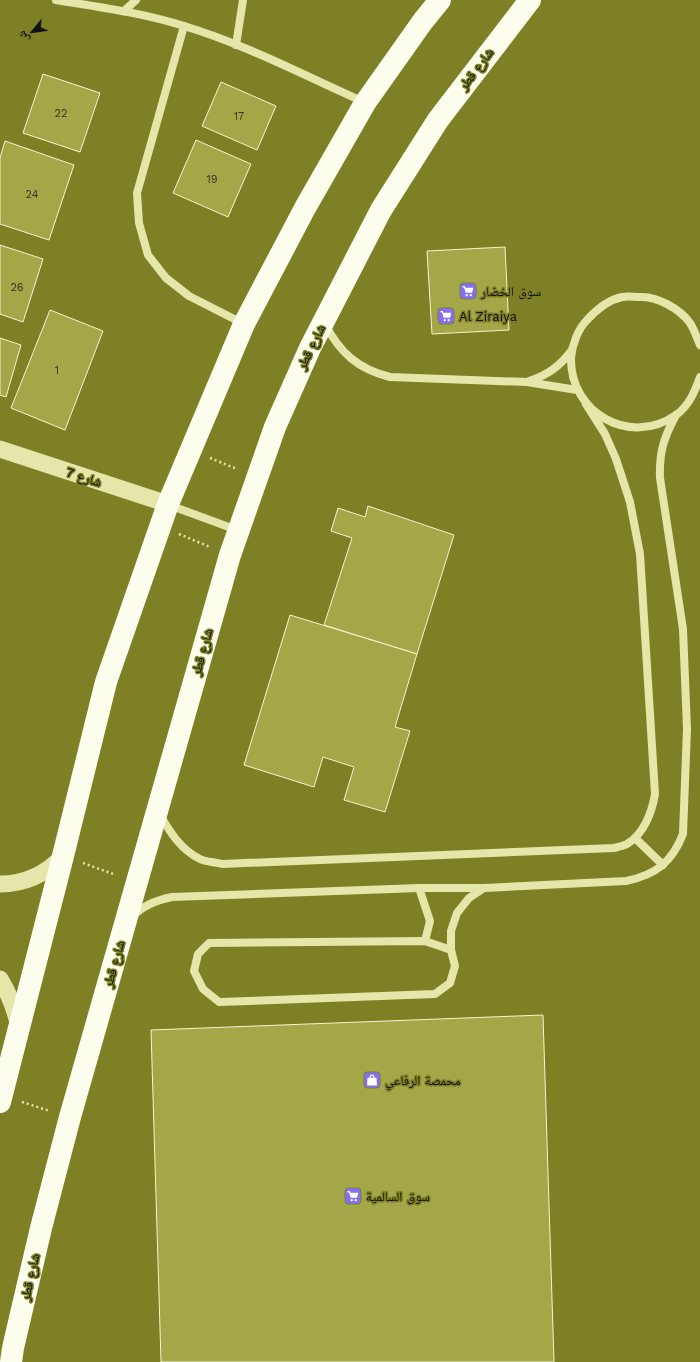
<svg xmlns="http://www.w3.org/2000/svg" width="700" height="1362" viewBox="0 0 700 1362" font-family="'Work Sans','Noto Naskh Arabic',sans-serif">
<style>
.building{fill:#a4a748;stroke:#f4f5ce}
.lines{fill:none;stroke-linecap:round;stroke-linejoin:round}
.path{stroke:#e5e6aa;stroke-width:2.5;stroke-dasharray:2 3;stroke-linecap:butt}
.lane{stroke:#e5e6aa;stroke-width:8}
.street{stroke:#e5e6aa;stroke-width:17}
.primary{stroke:#fcfdec;stroke-width:22}
.labels{text-anchor:middle;dominant-baseline:central;stroke-width:3;stroke-linejoin:round;paint-order:stroke}
.number-label{font-size:11px;fill:#36361f}
.street-label{font-size:13px;fill:#111;stroke:#7d8024}
.poi-label{font-size:13px;fill:#111;stroke:#7d8024;text-anchor:start}
</style>
<rect width="100%" height="100%" fill="#7d8024"/>
<g class="building">
<polygon points="43,74 100,93 80,152 23,133"/>
<polygon points="221,82 276,106 257,150 202,126"/>
<polygon points="196,140 251,164 228,217 173,193"/>
<polygon points="5,141 74,165 49,240 0,224 0,158"/>
<polygon points="0,245 43,259 23,322 0,314"/>
<polygon points="505,247 509,330 432,334 427,251"/>
<polygon points="50,310 103,331 65,430 11,408"/>
<polygon points="0,338 21,345 6,397 0,395"/>
<polygon points="368,506 454,535 417,654 324,625 352,538 331,531 338,508 365,517"/>
<polygon points="290,615 417,654 395,727 410,731 385,812 344,800 354,767 323,757 314,787 244,765"/>
<polygon points="543,1015 554,1362 161,1362 151,1030"/>
</g>
<g class="lines">
<g class="path">
<polyline points="210,458 237,469"/>
<polyline points="179,534 210,547"/>
<polyline points="83,863 116,875"/>
<polyline points="22,1102 50,1111"/>
</g>
<g class="lane">
<path d="M56,0C99,7 143,13 184,26C247,45 305,76 364,102"/>
<polyline points="124,11 136,0"/>
<polyline points="184,26 137,193 139,223 148,255 166,278 189,296 244,324"/>
<polyline points="236,45 243,0"/>
<path d="M325,324C340,353 358,369 390,377L527,382L577,390"/>
<path d="M700,345C697,338 694,329 690,323C680,309 657,296 640,297C634,297 628,296 622,297C608,300 596,310 587,320C578,329 572,345 571,358C570,413 630,447 676,415C689,406 695,391 700,377"/>
<path d="M529,381C548,375 560,366 572,350"/>
<polyline points="169,505 237,530"/>
<path d="M160,815C170,832 181,850 200,859C206,862 215,862 222,864L614,848C618,847 623,846 627,844C644,834 652,812 655,794L640,554L630,502L616,459L605,434L586,404"/>
<polyline points="635,838 663,865"/>
<polyline points="419,888 430,921 425,941"/>
<path d="M132,917C143,905 157,900 172,897L419,888H484L626,881C656,875 672,862 683,834L687,729L683,629L660,478C659,452 664,437 676,415"/>
<polyline points="451,950 425,941 209,943 198,954 194,971 203,989 219,1002 435,994 450,983 455,966 451,950 451,931 457,913 469,898 484,888"/>
</g>
<g class="street">
<polyline points="0,449 168,504"/>
<path d="M0,884C26,884 46,874 63,856"/>
<path d="M0,979C10,995 15,1009 19,1027"/>
</g>
<g class="primary">
<polyline points="0,1102 63,856 106,682 168,504 244,324 305,208 365,103 423,21 440,0"/>
<polyline points="11,1362 13,1348 41,1228 70,1117 230,555 275,427 310,348 381,210 438,120 530,0"/>
</g>
</g>
<defs>
<g id="supermarket-square" transform="scale(0.9)"><rect x="-9" y="-9" width="18" height="18" rx="4" fill="#866ef1" stroke="#7d8024"/><path d="M-6-5.5h2.5l.6 2H6L4.5 2H-2.5L-4.4-4H-6ZM-1.5 3.2a1.3 1.3 0 1 0 .1 0ZM3 3.2a1.3 1.3 0 1 0 .1 0Z" fill="#fff"/></g>
<g id="shop-square" transform="scale(0.9)"><rect x="-9" y="-9" width="18" height="18" rx="4" fill="#866ef1" stroke="#7d8024"/><path d="M-5-2.5h2.3a2.7 3.5 0 0 1 5.4 0H5L5.5 6h-11ZM-1.5-2.5h3a1.5 2.3 0 0 0-3 0Z" fill="#fff"/></g>
</defs>
<g fill-rule="evenodd">
<use href="#supermarket-square" x="468" y="291"/>
<use href="#supermarket-square" x="446" y="316"/>
<use href="#shop-square" x="372" y="1080"/>
<use href="#supermarket-square" x="353" y="1196"/>
</g>
<g class="labels">
<g class="number-label">
<text x="61" y="113">22</text>
<text x="239" y="116">17</text>
<text x="212" y="179">19</text>
<text x="32" y="194">24</text>
<text x="17" y="287">26</text>
<text x="57" y="370">1</text>
</g>
<g class="street-label">
<text transform="translate(476 69) rotate(-53)">شارع قطر</text>
<text transform="translate(311 347) rotate(-64)">شارع قطر</text>
<text transform="translate(84 477) rotate(18)">شارع 7</text>
<text transform="translate(202 652) rotate(-74)">شارع قطر</text>
<text transform="translate(114 964) rotate(-74)">شارع قطر</text>
<text transform="translate(30 1277) rotate(-77)">شارع قطر</text>
</g>
<g class="poi-label">
<text x="481" y="291">سوق الخضار</text>
<text x="459" y="316">Al Ziraiya</text>
<text x="385" y="1080">محمصة الرفاعي</text>
<text x="366" y="1196">سوق السالمية</text>
</g>
</g>
<g transform="translate(32 32) rotate(241)" stroke="#7d8024" stroke-width="3" paint-order="stroke">
<path d="M0-3L7 15L0 10L-7 15Z" fill="#111111"/>
<text y="-6" font-size="11" font-weight="bold" text-anchor="middle" fill="#111111">ش</text>
</g>
</svg>
